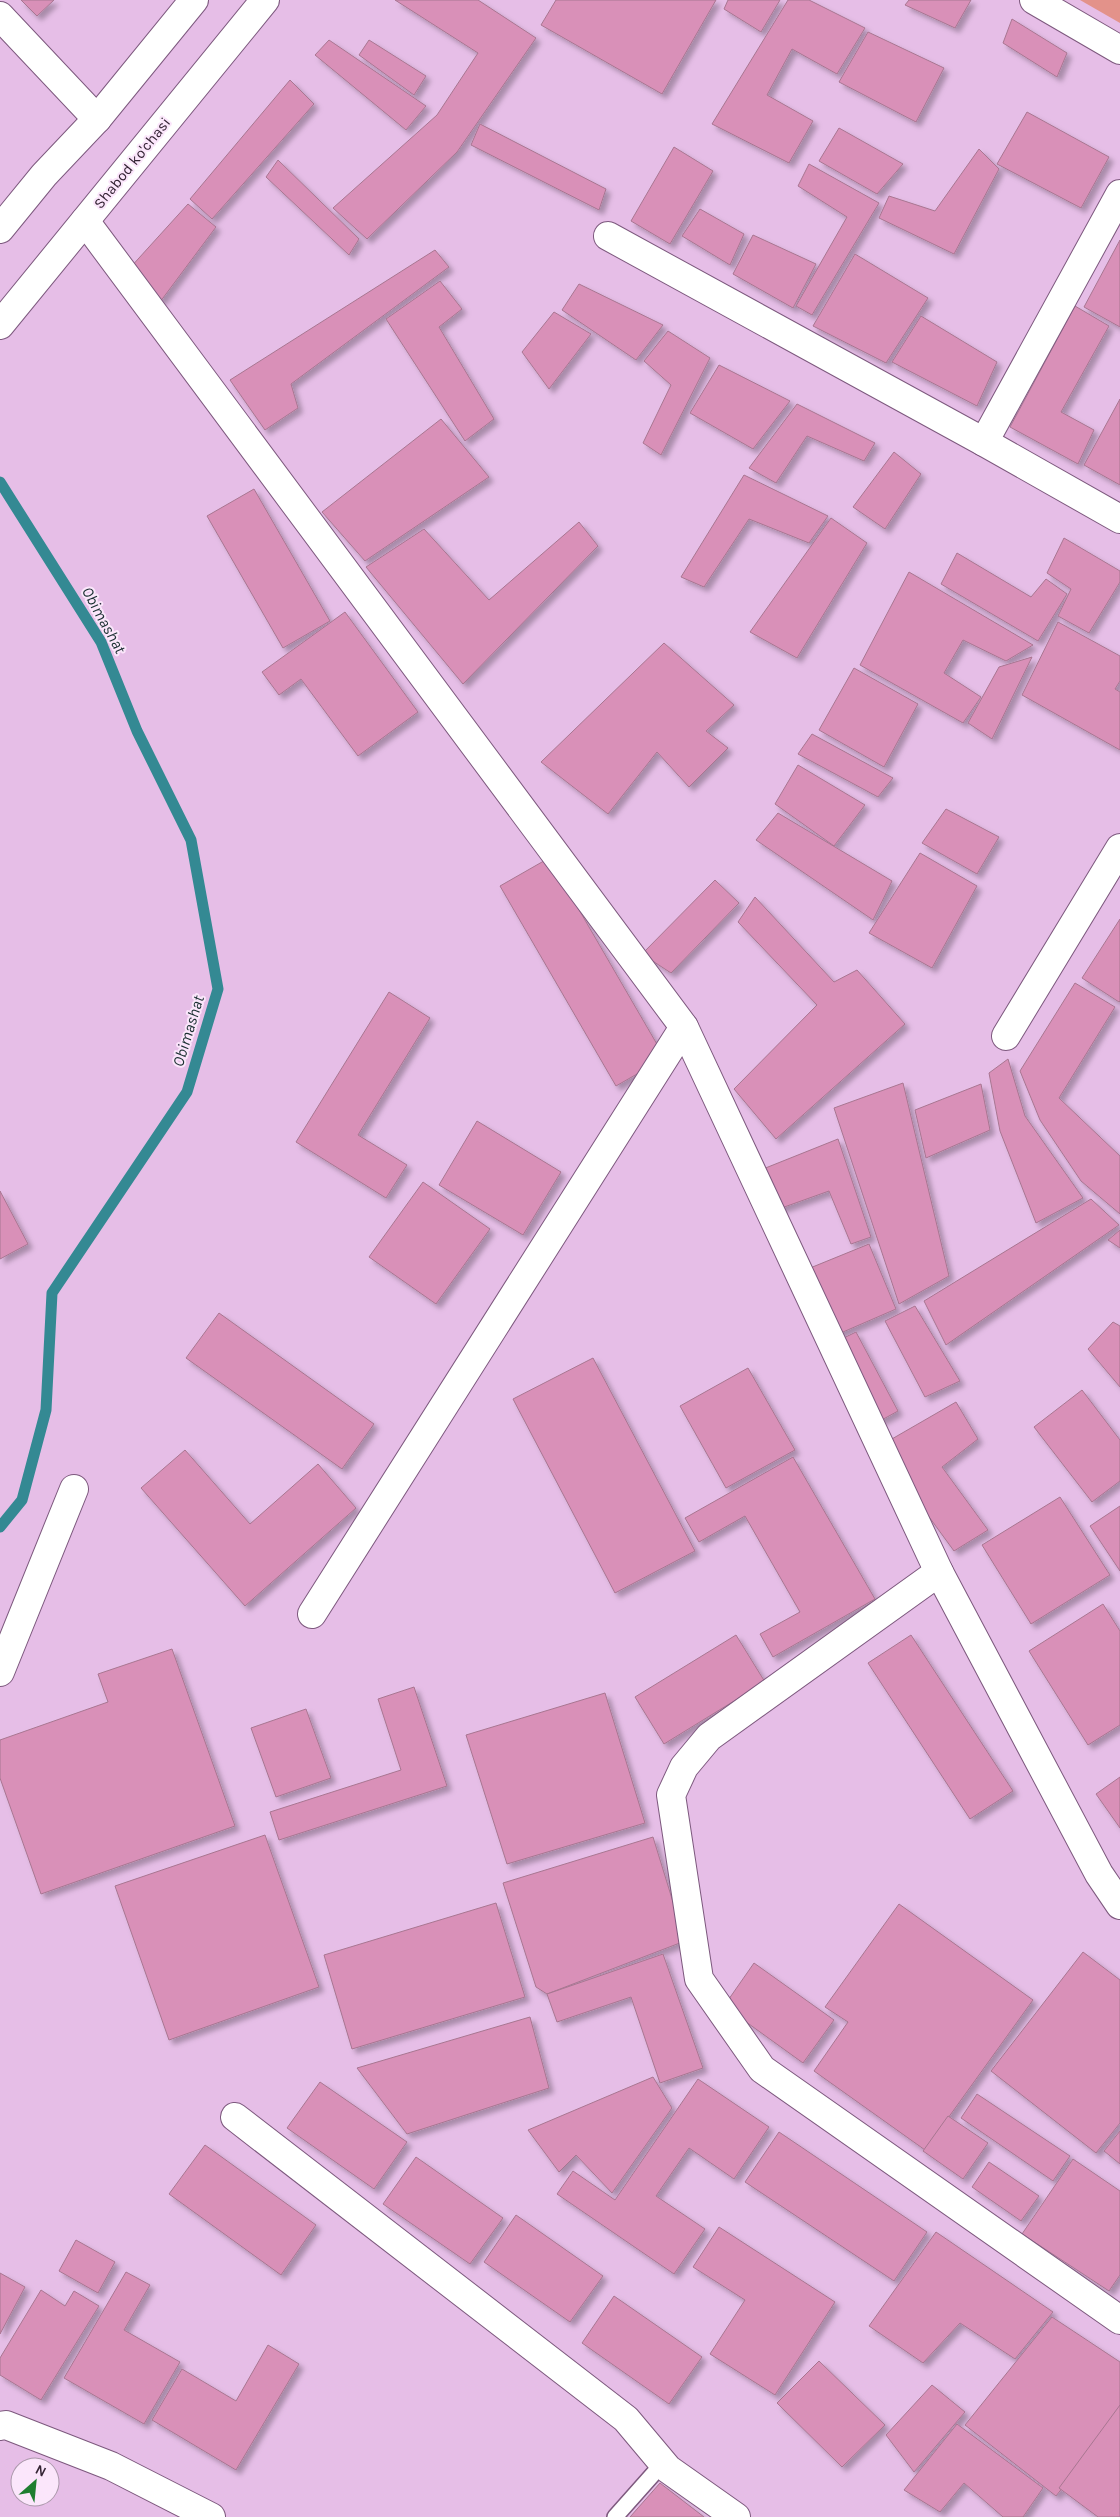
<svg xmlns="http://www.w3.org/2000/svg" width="1120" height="2517" viewBox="0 0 1120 2517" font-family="Karla,sans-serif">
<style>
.green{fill:#e3928a}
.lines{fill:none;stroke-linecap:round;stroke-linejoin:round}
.stream{stroke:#348993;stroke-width:11}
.building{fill:#d990b8;stroke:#a87691;filter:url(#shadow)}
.lane-casing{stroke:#7d597e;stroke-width:18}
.street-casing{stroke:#7d597e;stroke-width:30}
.secondary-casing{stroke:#7d597e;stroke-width:30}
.lane{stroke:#fff;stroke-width:15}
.street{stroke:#fff;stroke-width:28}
.secondary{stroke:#fff;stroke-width:28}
.labels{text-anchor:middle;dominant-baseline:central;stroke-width:4;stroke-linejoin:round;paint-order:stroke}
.street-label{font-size:15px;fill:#342434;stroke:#fbe6fb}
.water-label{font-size:16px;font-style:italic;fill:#1a2f31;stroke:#fbe6fb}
</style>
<defs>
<filter id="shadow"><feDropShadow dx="4.5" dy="4.5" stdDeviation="2.5" flood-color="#0004"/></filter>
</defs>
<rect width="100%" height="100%" fill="#e6bee7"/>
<polygon class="green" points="1080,0 1120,0 1120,23"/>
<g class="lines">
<polyline class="stream" points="0,482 101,642 137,731 191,840 218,989 187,1092 52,1293 46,1410 22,1500 0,1527"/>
</g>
<g class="building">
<polygon points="21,0 54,0 37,16"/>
<polygon points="395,0 478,0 536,38 457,152 367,239 333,208 437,115 478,53"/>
<polygon points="556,0 716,0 662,94 541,25"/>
<polygon points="728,0 780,0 761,32 724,9"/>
<polygon points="788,0 809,0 865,28 837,74 792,49 767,95 813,121 789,163 712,124"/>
<polygon points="909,0 971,0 955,28 905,5"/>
<polygon points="1012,19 1067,53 1057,77 1003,43"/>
<polygon points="868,32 944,68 916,122 839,82"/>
<polygon points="329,40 426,106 406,130 315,55"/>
<polygon points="369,40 426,76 414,95 359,55"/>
<polygon points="290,80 314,104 212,219 190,199"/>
<polygon points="1027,112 1109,157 1081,208 997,164"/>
<polygon points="480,124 606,189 599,210 471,145"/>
<polygon points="839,128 903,164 877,194 819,161"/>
<polygon points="674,147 713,171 670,244 631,221"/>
<polygon points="979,149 999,169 954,254 879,218 889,196 935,211"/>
<polygon points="278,160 359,239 349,255 266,177"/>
<polygon points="809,164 879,203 812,315 796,306 847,217 798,186"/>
<polygon points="188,204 216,227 160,302 129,269"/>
<polygon points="700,209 744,234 730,265 682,236"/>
<polygon points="753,235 816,264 793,308 733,274"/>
<polygon points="1120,240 1120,327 1084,307"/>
<polygon points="435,250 449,267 291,384 298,408 265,430 230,380"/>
<polygon points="855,254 928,298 886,363 813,326"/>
<polygon points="440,281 462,309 439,327 494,419 465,441 386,319"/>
<polygon points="579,284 663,325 636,360 562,310"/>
<polygon points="1075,306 1109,326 1061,412 1094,430 1078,464 1010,427"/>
<polygon points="554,312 591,334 549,389 522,352"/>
<polygon points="921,316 997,362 977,406 892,362"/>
<polygon points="668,331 710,358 661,455 643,443 671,385 644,361"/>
<polygon points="719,365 790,401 753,449 690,413"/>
<polygon points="1120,399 1120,485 1084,465"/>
<polygon points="797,404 875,443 864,461 807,436 776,483 749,468"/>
<polygon points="441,419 489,477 365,561 322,512"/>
<polygon points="894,452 921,474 885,529 853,507"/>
<polygon points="744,475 828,516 809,543 749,519 704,587 681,577"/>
<polygon points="254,489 330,621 283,648 207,516"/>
<polygon points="831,518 867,543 797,658 750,632"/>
<polygon points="579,522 598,546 463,684 366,567 424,529 489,600"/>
<polygon points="1064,538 1120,571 1120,582 1089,633 1058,616 1071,589 1047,573"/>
<polygon points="957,553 1031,597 1046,579 1067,594 1038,641 941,584"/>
<polygon points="909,572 1033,645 1006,661 963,640 944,673 981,697 963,723 860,665"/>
<polygon points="345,612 418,712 358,756 301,679 279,695 262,672"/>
<polygon points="1058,622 1120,656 1120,681 1115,689 1120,692 1120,750 1022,695"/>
<polygon points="664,643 734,705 706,731 728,748 689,787 657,752 608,814 541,762"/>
<polygon points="1032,657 992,739 968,723 999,667"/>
<polygon points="854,668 918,704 884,767 819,730"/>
<polygon points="812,734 893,778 878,797 798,754"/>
<polygon points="798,765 865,805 834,846 775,804"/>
<polygon points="946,809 999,837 977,874 922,843"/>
<polygon points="778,813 892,881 873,920 756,840"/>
<polygon points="920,853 977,886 932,968 869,933"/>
<polygon points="549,858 665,1058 616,1086 500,886"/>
<polygon points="715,880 739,903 671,973 642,954"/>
<polygon points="755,897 834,982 857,970 905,1024 776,1139 734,1089 817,1005 738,922"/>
<polygon points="1120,919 1120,1001 1119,1002 1082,978"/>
<polygon points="1075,983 1115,1007 1059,1098 1120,1156 1120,1214 1081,1181 1040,1120 1020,1071"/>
<polygon points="389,992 430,1018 358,1135 407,1165 386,1198 296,1142"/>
<polygon points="1008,1059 1025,1116 1083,1198 1036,1223 1000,1131 989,1073"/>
<polygon points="903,1083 949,1276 899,1304 834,1108"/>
<polygon points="981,1084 990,1130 926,1158 915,1110"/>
<polygon points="477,1121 561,1172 523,1235 439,1185"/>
<polygon points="838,1139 871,1237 851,1244 829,1191 762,1215 748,1175"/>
<polygon points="423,1182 490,1229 436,1304 369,1257"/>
<polygon points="0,1191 28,1244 0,1259"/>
<polygon points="1091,1199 1119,1225 946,1345 924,1301"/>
<polygon points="1120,1230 1120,1248 1108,1240"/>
<polygon points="869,1244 896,1309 820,1342 788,1277"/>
<polygon points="915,1306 960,1381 925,1397 885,1321"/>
<polygon points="219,1313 374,1424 342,1469 186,1358"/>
<polygon points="1113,1322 1120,1326 1120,1387 1088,1349"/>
<polygon points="856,1332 898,1411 869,1427 821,1349"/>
<polygon points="593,1358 695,1551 615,1593 513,1399"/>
<polygon points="748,1368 795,1450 726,1488 680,1406"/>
<polygon points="1082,1390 1120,1440 1120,1481 1092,1502 1034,1427"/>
<polygon points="956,1402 978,1439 942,1467 988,1530 954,1551 878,1447"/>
<polygon points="185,1450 250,1524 318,1464 356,1508 245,1606 141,1488"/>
<polygon points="793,1457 875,1599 773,1657 760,1634 800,1612 745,1516 699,1542 685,1518"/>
<polygon points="1060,1497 1110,1575 1031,1624 982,1545"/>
<polygon points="1120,1506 1120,1571 1090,1526"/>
<polygon points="1103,1604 1120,1631 1120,1725 1088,1745 1029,1651"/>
<polygon points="736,1635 765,1682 664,1744 635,1697"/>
<polygon points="911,1635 1013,1791 970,1819 868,1663"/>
<polygon points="172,1649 235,1826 41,1894 0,1778 0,1740 108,1702 98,1674"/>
<polygon points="414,1687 447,1786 279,1840 270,1812 401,1770 378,1699"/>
<polygon points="605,1693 645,1823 507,1864 466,1735"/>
<polygon points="306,1709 331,1778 276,1797 251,1728"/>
<polygon points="1120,1777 1120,1828 1096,1794"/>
<polygon points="265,1835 319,1987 169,2040 115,1886"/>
<polygon points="653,1837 685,1941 547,1994 536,1987 503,1883"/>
<polygon points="496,1903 525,1997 352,2049 324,1955"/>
<polygon points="899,1904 1033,2000 925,2150 814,2071 848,2022 825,2007"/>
<polygon points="1083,1952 1120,1980 1120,2123 1096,2153 991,2071"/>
<polygon points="663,1954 703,2068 660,2083 631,1997 557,2022 547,1994"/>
<polygon points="754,1963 834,2020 803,2063 724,2006"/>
<polygon points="530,2017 549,2088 407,2134 357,2068"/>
<polygon points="653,2077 672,2108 612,2193 576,2155 559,2172 528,2130"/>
<polygon points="698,2079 769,2127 734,2179 689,2148 656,2196 705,2229 674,2274 557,2194 573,2171 615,2200"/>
<polygon points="320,2082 407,2142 374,2189 287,2128"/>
<polygon points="977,2094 1070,2156 1053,2181 961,2118"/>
<polygon points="948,2116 988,2143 963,2179 923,2151"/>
<polygon points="1120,2131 1120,2164 1104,2151"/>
<polygon points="779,2132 927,2232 894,2281 745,2182"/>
<polygon points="205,2145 316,2225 281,2275 169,2194"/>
<polygon points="416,2157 503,2218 470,2264 383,2204"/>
<polygon points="1073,2159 1120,2191 1120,2275 1109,2291 1022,2234"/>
<polygon points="989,2162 1039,2196 1021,2221 972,2187"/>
<polygon points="516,2215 603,2276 570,2322 484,2262"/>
<polygon points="719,2227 835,2302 775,2395 710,2354 745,2300 693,2267"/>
<polygon points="936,2232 1053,2312 1015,2359 960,2323 923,2363 869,2326"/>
<polygon points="76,2240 115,2262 98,2293 59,2271"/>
<polygon points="126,2272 150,2285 124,2330 180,2362 144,2424 64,2378"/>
<polygon points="0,2273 25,2287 0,2334"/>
<polygon points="41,2290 65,2306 74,2291 99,2306 41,2400 0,2375 0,2358"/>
<polygon points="614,2296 702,2357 669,2404 582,2343"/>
<polygon points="1052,2317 1120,2362 1120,2415 1056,2496 965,2425"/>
<polygon points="268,2345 299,2364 236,2470 152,2420 182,2369 236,2401"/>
<polygon points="819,2361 885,2425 842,2467 777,2403"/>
<polygon points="932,2385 965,2412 914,2472 886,2435"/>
<polygon points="1120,2405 1120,2517 1098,2517 1059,2488"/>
<polygon points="957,2424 1043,2488 1023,2517 1003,2517 964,2483 940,2512 904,2490"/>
<polygon points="660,2483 704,2517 630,2517"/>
</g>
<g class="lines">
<g class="lane-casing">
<polyline id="lane" points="615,2517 663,2463"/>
</g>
<g class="street-casing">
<g id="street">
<polyline points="0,16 97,119"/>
<polyline points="85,221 684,1027 939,1572 1099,1874 1120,1905"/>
<polyline points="608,236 984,442 1120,519"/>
<polyline points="984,442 1120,194"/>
<polyline points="1006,1036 1120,848"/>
<polyline points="939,1572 709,1737 684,1767 671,1795 699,1979 762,2069 1120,2320"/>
<polyline points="312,1614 684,1027"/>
<polyline points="0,1672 74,1489"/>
<polyline points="235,2117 626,2419 668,2469 736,2517"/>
</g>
</g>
<g class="secondary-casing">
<g id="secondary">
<polyline points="1034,0 1120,50"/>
<polyline points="0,229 44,175 97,119 194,0"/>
<polyline points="0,325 265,0"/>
<polyline points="0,2426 6,2425 111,2466 211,2517"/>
</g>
</g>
<use href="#lane" class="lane"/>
<use href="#street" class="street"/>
<use href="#secondary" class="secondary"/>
</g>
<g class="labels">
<g class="street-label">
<text transform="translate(132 163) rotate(-51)">Shabod ko'chasi</text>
</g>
<g class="water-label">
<text transform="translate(104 620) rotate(61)">Obimashat</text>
<text transform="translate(188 1031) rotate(-73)">Obimashat</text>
</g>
</g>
<g transform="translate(35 2482) rotate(27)"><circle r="24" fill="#fbe6fb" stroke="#ab98ab"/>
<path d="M0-4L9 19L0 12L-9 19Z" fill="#1f7e30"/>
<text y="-8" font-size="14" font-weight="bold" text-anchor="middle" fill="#342434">N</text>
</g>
</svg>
